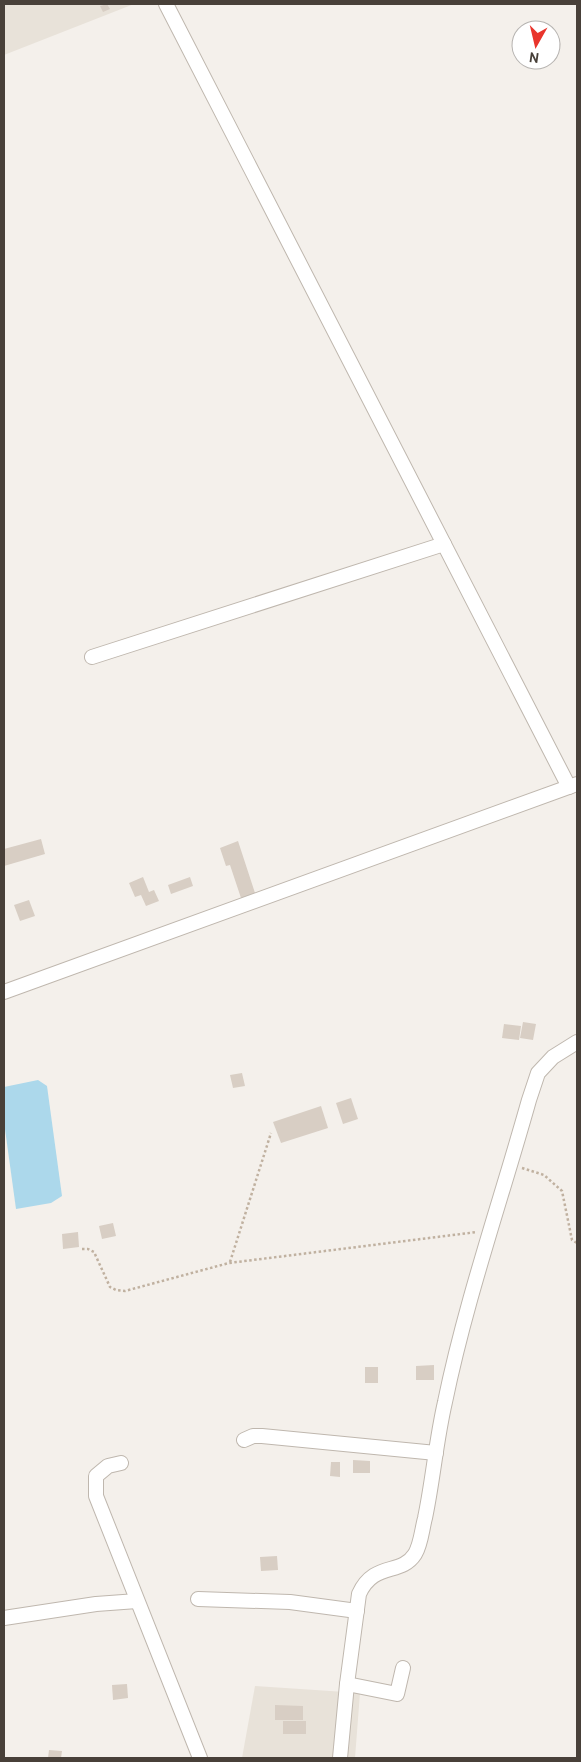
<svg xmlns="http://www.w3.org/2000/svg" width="581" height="1762" viewBox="0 0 581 1762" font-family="Overpass,sans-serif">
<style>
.residential{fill:#e8e2d9}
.water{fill:#acd8eb}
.building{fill:#d8cec4}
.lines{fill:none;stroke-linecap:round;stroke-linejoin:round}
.minor-casing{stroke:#bfb7ae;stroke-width:16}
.path{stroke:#c0b1a0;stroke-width:2.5;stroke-dasharray:2.5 2.5;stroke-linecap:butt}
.minor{stroke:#fff;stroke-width:14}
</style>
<rect width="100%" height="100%" fill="#f4f0eb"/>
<g class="residential">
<polygon points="4,4 134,4 4,55"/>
<polygon points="255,1686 360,1693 355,1758 242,1758"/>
</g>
<polygon class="water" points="38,1080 47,1086 62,1196 51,1203 16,1209 4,1122 4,1087"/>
<g class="building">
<polygon points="107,4 110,9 103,12 100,6"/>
<polygon points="41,839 45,854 4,866 4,849"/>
<polygon points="238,841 255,893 241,898 230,865 226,866 220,848"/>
<polygon points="143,877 149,892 154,890 159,901 146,906 141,895 135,897 129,883"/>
<polygon points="190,877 193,886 171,894 168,885"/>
<polygon points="29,900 35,916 20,921 14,905"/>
<polygon points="523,1022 536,1024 533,1040 520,1038"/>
<polygon points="504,1024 521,1026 519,1040 502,1038"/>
<polygon points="242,1073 245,1086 233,1088 230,1075"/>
<polygon points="351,1098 358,1119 343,1124 336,1103"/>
<polygon points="321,1106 328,1128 281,1143 273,1122"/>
<polygon points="113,1223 116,1236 102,1239 99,1226"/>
<polygon points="78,1232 79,1247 63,1249 62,1234"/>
<polygon points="434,1365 434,1380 416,1380 416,1366"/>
<rect x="365" y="1367" width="13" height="16"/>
<polygon points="353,1460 370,1461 370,1473 353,1473"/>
<polygon points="331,1462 340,1462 340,1477 330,1476"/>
<polygon points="277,1556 278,1570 261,1571 260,1557"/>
<polygon points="127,1684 128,1698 113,1700 112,1685"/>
<polygon points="275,1705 303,1706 303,1720 275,1720"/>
<rect x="283" y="1721" width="23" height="13"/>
<polygon points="49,1750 62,1751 61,1758 48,1758"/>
</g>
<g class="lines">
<g class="minor-casing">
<g id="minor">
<polyline points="166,4 569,787"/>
<polyline points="92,657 444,544"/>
<polyline points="4,992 577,784"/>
<polyline points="244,1440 253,1436 262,1436 436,1453"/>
<polyline points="121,1463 108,1466 96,1476 96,1496 200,1758"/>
<polyline points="198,1599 290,1602 357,1611"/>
<polyline points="4,1618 96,1604 137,1601"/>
<polyline points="347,1684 397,1694 403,1668"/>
<path d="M340,1758L347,1684L359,1594C374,1561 401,1576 415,1554C421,1544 422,1529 425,1518C433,1480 436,1441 445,1402C466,1300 501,1200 529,1100L538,1073L553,1057L577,1042"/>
</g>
</g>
<g class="path">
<polyline points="522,1168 544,1175 562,1191 572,1240 577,1243"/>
<polyline points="82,1249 88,1249 94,1252 110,1287 116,1290 125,1291 229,1263 477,1232"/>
<polyline points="230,1262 271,1133"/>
</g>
<use href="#minor" class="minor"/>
</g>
<rect width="581" height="1762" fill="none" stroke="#484039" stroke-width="10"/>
<g transform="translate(536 45) rotate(188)"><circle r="24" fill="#ffffff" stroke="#b6b3b0"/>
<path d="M0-4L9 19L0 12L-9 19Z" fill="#e9352c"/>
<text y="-8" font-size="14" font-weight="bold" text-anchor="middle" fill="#484039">N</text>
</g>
</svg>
